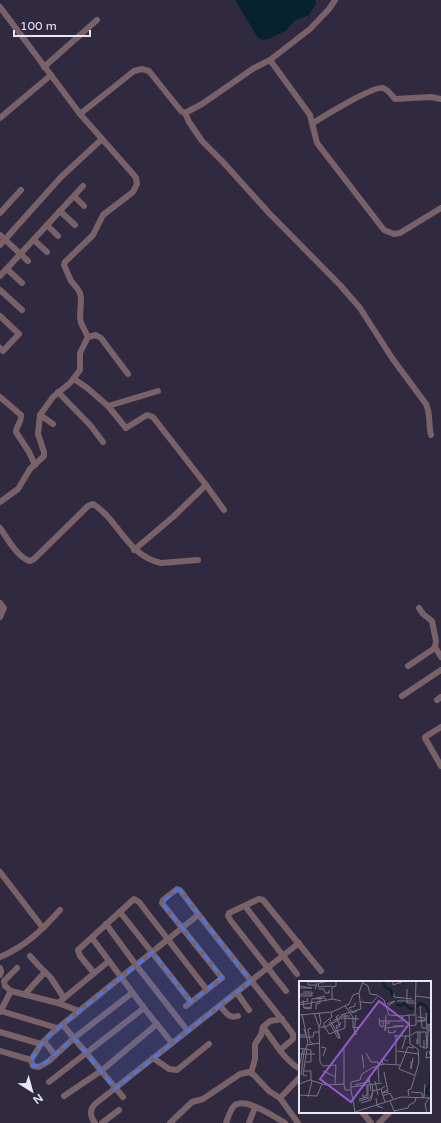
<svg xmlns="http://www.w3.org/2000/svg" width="441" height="1123" viewBox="0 0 441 1123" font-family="'Varela Round',sans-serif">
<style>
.water{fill:#07222f}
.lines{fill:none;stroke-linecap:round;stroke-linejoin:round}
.minor{stroke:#796267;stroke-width:6}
.marked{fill:#5074df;fill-opacity:0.2;stroke:#5074df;stroke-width:3;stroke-dasharray:8 5;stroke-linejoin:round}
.inset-river{fill:none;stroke:#07222f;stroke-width:2}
.inset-road{fill:none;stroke:#7a7589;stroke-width:1}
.view{fill:#965acc;fill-opacity:0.15;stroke:#965acc;stroke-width:2}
.inset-edge{fill:none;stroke:#e9e6f5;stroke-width:2}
</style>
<rect width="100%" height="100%" fill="#302a41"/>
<polygon class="water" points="235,0 315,0 316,4 309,15 294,21 287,30 269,39 262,40 258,38"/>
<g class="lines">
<g class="minor">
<polyline points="0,7 80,114 134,71 142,69 149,71 181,111 185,113 202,104 254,68 270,60 310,29 329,9 335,0"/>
<polyline points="270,60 310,115 317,143 384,230 394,234 400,233 441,208"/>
<polyline points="44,67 97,20"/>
<path d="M185,113L189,122L202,141L222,161L269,213L340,285L360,308L392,358L426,404C431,415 428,424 431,435"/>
<polyline points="0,118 51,75"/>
<path d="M313,123C324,116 373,86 383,88C389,90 391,95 395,99L431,97L441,99"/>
<polyline points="74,196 84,206"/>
<polyline points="60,211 75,225"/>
<polyline points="0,213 21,190"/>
<polyline points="47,225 58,236"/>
<polyline points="0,235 28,261"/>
<polyline points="34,240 47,252"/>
<polyline points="0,245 61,177 102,139"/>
<polyline points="7,269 22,283"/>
<polyline points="0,276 83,186"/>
<polyline points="0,290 22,310"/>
<polyline points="0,316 19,334 3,351 0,348"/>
<polyline points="88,337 96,335 101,338 128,374"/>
<polyline points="74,379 86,387 108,406 158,391"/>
<polyline points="58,392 91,426 103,442"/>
<path d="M0,397L21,415C22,422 16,426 16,432L29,452L35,465"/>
<polyline points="108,406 126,428 147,415 153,417 206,485 224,510"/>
<polyline points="40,415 53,424"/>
<polyline points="0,502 18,489 30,469 44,456 44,452 38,434 40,415 53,397 70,383 80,370 80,353 88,337 81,323 80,318 81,298 80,293 77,288 71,281 64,265 65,262 93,235 103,215 133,192 137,184 136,178 133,174 80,114"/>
<path d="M0,528C7,538 18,558 30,561L34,559L88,506L93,504C119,520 126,555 161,563L198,560"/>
<polyline points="134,550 173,517 206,485"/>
<polyline points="0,603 4,608 0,617"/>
<polyline points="419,608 423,614 432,621 436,641 435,647"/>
<polyline points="408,666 432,650 435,647 441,657"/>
<polyline points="402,696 441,670"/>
<polyline points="437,700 441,697"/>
<polyline points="441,727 425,737 425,738 441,766"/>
<polyline points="0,872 43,928"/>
<polyline points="245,906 297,974"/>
<polyline points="120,912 191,1002"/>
<polyline points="106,924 136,965 187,1030"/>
<polyline points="92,938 144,1008 172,1043"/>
<polyline points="30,956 38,965 51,978 64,998"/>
<path d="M0,957C26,946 42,930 60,910"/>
<polyline points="0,968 1,971 0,975"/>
<polyline points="17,968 4,981 5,986 11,991 58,1003 79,1011"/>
<polyline points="94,973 80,956 78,950 134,899 139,902 207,990"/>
<polyline points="286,991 231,921 228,916 229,913 259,899 263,900 321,971"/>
<polyline points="132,993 74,1038 49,1061 39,1067 33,1066 31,1060 41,1044 53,1032 198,915"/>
<polyline points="237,993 249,1010"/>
<polyline points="25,994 45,972"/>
<polyline points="58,1003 109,961"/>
<path d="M186,1006L222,978L162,903L163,900L177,889L180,890C216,939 256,985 293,1034V1039L280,1050"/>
<path d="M220,1006C226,1012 228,1019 238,1016"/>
<polyline points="1,1011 57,1028"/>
<polyline points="0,1012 11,991"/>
<polyline points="63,1025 123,1097"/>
<path d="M263,1027C274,1041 284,1060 300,1069"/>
<polyline points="0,1032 41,1044"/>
<polyline points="44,1041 55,1055"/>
<polyline points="0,1051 31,1060"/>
<polyline points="153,1058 169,1069 177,1070 209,1044"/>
<polyline points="251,1073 255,1059 255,1044 261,1035 263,1027 270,1021 282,1019"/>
<polyline points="49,1082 144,1008"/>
<polyline points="64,1096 101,1071 157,1024"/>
<polyline points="280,1098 300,1077"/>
<polyline points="362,1112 371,1123"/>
<path d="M95,1123C90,1116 89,1110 95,1104L299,943"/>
<polyline points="102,1123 119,1110"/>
<polyline points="170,1123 192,1102 203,1099 240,1074 249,1072 254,1075 269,1091 280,1098 298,1123"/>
<path d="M226,1123C228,1118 230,1110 234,1106C244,1096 275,1117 285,1123"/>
<polyline points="249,1123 255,1107"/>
<polyline points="379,1123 390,1112"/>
</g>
</g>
<path class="marked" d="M177,889L180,890L251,981L115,1089L74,1038L43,1065L33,1066L31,1060L41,1044L53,1032L153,952L191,1002L222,977L162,903Z"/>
<g transform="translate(299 981)">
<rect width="132" height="132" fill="#302a41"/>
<path class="inset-river" d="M84,0L86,6L92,9L93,15M97,23L102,25L105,22L112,28L115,27M118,26L121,22L127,25L131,32L129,41L132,42M132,85L131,103L127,111L132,114"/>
<path class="inset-road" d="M94,0V4L103,1M26,1L20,2L19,6L33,5M64,2L69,5L71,13L78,14L85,19L90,34L104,35M0,5L13,7H0M16,8L17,5L18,3V1H9V4H18M20,8H25L26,12H30V9M108,8V22H116M0,13H13M95,13V16L113,18M0,15H13V11H4M117,15L132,17M16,18L26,17L27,19M33,18V6L37,5V0M4,19L5,27L12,26M98,20H115M62,21L73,22L78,16M0,22L9,20L8,17M56,22V25L50,27L54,32L59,29M88,23L96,20L89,25M0,24L34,18L42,20M46,25L54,36V47L61,46M121,25L123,47H127M5,27L12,28L13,18L26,15M17,28V23L21,22V16M15,32L20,46L21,81L24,85L37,84L36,103M127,32L128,49M0,34L33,31L50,23L54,14L60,12L64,0M42,34L62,28L60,12M57,34L55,53H58M87,34L86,50L87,42H91M119,36L126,37V40H118L125,39M80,37L81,45L84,46V40M31,39L41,57M34,40L43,35H51M80,40H103L104,35L110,34M30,41L39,57H41M129,43L131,44V50H129ZM20,45L22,42L20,32M110,45L117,44V34M20,46H26L43,37L60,38M26,46L30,53L46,47V33M12,47L9,48L11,61L14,63M25,47V42L33,36L32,32M38,47L41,45L37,36L40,34M86,47L105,45H94M89,48L90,52L96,51V49M121,51V65L125,67M1,54H7L5,48M97,54V83M112,54L117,51H129L128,67M95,55H111M0,56H14L15,51H20M41,57L37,45L42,43L41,41M117,59H119V63H118V60L119,59V51M125,59V67H128L127,51M8,64L21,62M22,66L27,67L24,75M0,67L12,69M45,68V103M103,68L107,55M98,70L120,73M128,70L127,77L132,76L130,70M67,72L72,81H79L80,86M0,73H16M63,74L65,87M112,80V88L114,77M7,81H12V69M84,84L83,78L89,80M79,86L80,101M0,87L4,68M5,90H12V99M24,90L37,96M85,91L89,111L83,112L88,109M2,94L5,71L9,62L3,33M115,94L100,88L109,66L115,67M8,95L4,94L8,67M76,100L79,114M69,102L70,96L72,110M0,103L11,99L27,104L45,103L46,109H52L56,131M56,104L69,101M86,105L82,108L86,121M52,106L83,102M52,109V101L61,99L63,93L73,87L84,83L101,84M112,111L123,112L124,117M64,113V116L68,114V105M0,114L18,115L23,103M84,115L91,112L94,118M110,115L109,109L112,108L120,81L119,68L111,63L110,34H116L117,0M9,116L13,100M125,116L126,103M77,117L78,125L84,127M60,118L69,116V104M60,120L71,117L74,110L73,103M91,120L96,132M62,122L72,119L74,110L82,108M95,130L109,127L110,124L116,121L117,116M53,132L102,116L132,117M128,132L126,123L130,117"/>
<path class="view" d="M80,20L110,43L52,121L21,98Z"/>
<rect width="132" height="132" class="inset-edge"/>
</g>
<g transform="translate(32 1091) rotate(143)" stroke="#302a41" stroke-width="3" paint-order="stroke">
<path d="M0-3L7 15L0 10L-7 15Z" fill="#e9e6f5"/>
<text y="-6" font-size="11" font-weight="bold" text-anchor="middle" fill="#e9e6f5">N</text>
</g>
<path d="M14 30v6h76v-6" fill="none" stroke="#e9e6f5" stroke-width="2"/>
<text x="20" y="30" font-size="12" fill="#e9e6f5" stroke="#302a41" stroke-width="3" paint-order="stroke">100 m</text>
</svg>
